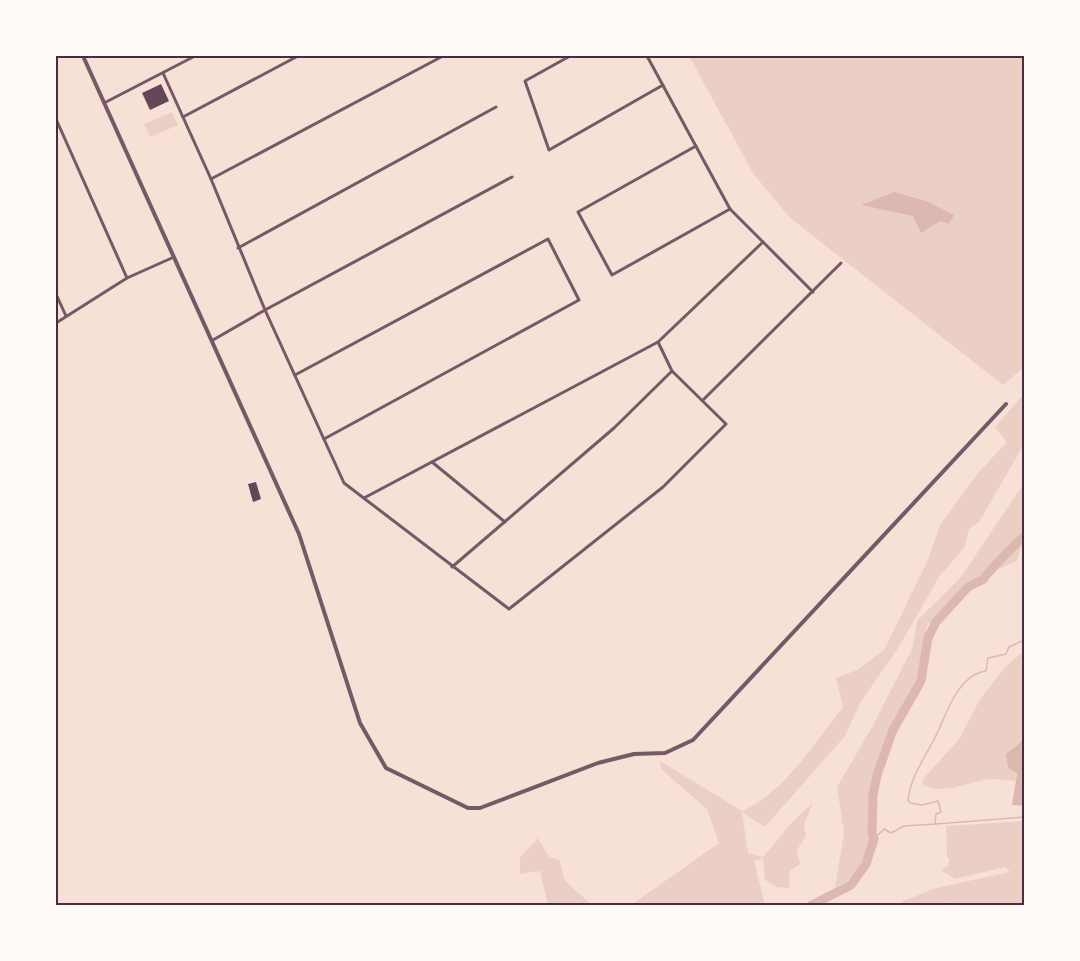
<svg xmlns="http://www.w3.org/2000/svg" width="1080" height="961" viewBox="0 0 1080 961" font-family="'Roboto Condensed',sans-serif">
<style>
.green{fill:#ebcfc5}
.water{fill:#dcb8b0}
.lines{fill:none;stroke-linecap:round;stroke-linejoin:round}
.stream{stroke:#dcb8b0;stroke-width:1.5}
.river{stroke:#dcb8b0;stroke-width:9}
.building{fill:#644757}
.minor{stroke:#755966;stroke-width:3}
.tertiary{stroke:#755966;stroke-width:4}
.neatline{fill:none;stroke:#4a2c40;stroke-width:2}
</style>
<rect width="100%" height="100%" fill="#f7e1d7"/>
<g class="green">
<polygon points="689,56 1024,56 1024,367 1003,385 789,217 753,173"/>
<polygon points="172,112 178,125 150,137 144,124"/>
<path d="M1024,394V444L979,522L969,529L964,548L939,577L898,648L860,703L845,736L765,827L742,812L748,853L763,857L793,821L813,803L804,824L806,836L797,850L800,864L790,871L789,888L776,887L765,880L763,858L754,861L765,905H631L719,843L707,809L661,769L660,761L742,811C786,791 813,744 843,707L836,678L857,670L884,650L927,562L940,525L978,473L1007,442L995,427Z"/>
<polygon points="1024,483 1024,536 1017,561 980,577 927,625 918,681 888,736 874,777 870,840 863,862 847,882 835,887 844,833 837,787 871,729 912,649 917,621 961,577"/>
<path d="M1024,651V739L1013,747L1016,781C1008,780 1000,779 992,779C967,781 946,796 922,785L924,778L960,738L980,699L1006,666Z"/>
<polygon points="1024,821 1024,905 948,905 946,902 935,905 900,905 903,901 936,888 1010,872 1005,867 955,879 941,870 948,866 949,859 947,857 946,826"/>
<polygon points="538,838 549,857 560,860 564,880 592,905 548,905 540,871 520,874 520,858"/>
</g>
<g class="water">
<polygon points="895,192 929,202 954,215 949,224 940,221 921,233 913,216 861,205"/>
<polygon points="1024,739 1024,806 1012,805 1017,774 1008,767 1006,754"/>
</g>
<g class="lines">
<g class="stream">
<polyline points="936,824 1024,817"/>
<path d="M874,839L884,829L891,833L904,826L935,824L936,814L941,812L938,801L922,805L910,803L908,800C911,773 930,751 940,727C948,708 961,674 986,671L988,658L1006,654L1009,647L1024,640"/>
</g>
<path class="river" d="M810,906L851,885L866,864L874,839L872,833L873,795L877,775L893,730L921,681L928,638L936,622L968,587L984,579C985,575 1019,540 1024,537"/>
</g>
<g class="building">
<polygon points="161,84 169,101 150,110 142,93"/>
<polygon points="256,482 261,499 253,502 248,484"/>
</g>
<g class="lines">
<g class="minor">
<polyline points="570,56 525,81 549,150 663,85"/>
<polyline points="647,56 730,209 813,292"/>
<polyline points="163,73 211,179 265,310 344,483 509,609 663,487 726,424 672,371 658,342"/>
<polyline points="106,102 195,56"/>
<polyline points="183,117 298,56"/>
<polyline points="56,119 127,278"/>
<polyline points="696,146 578,212 612,275 730,209"/>
<polyline points="211,179 443,56"/>
<polyline points="238,248 496,107"/>
<polyline points="56,294 66,316"/>
<polyline points="56,323 127,278 174,257"/>
<polyline points="213,340 265,310 512,177"/>
<polyline points="295,375 548,239 579,300 324,439"/>
<polyline points="703,400 841,263"/>
<polyline points="432,462 505,522"/>
<polyline points="364,498 658,342 763,242"/>
<polyline points="452,567 614,428 672,371"/>
</g>
<polyline class="tertiary" points="83,56 299,534 360,723 386,768 468,808 480,808 598,763 634,754 665,753 693,740 1006,404"/>
</g>
<rect width="1080" height="961" fill="none" stroke="#fffaf5" stroke-width="114"/>
<rect x="57" y="57" width="966" height="847" class="neatline"/>
</svg>
